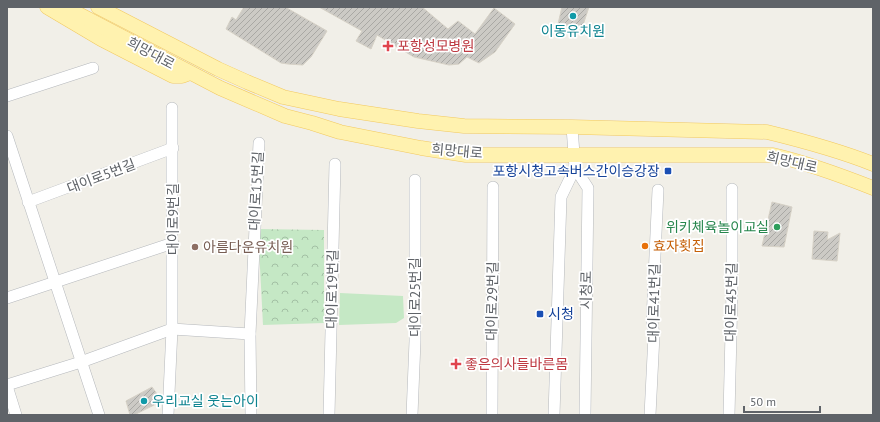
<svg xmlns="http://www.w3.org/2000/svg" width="880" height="422" viewBox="0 0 880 422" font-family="'PT Sans','Noto Sans KR',sans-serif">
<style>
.forest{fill:url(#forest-crowns)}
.pitch{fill:#c5e8c5}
.building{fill:url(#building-hatch);stroke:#d6d1c6}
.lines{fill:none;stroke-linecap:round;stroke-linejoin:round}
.minor-casing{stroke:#b5b8bc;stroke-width:12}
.major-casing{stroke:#f2c960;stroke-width:15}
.minor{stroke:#fff;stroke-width:11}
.major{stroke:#fff2af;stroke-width:14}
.culture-dot{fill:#0f9aa8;stroke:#fff;stroke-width:1.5}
.health-dot{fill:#e0444e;stroke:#fff;stroke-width:1.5}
.transit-dot{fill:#1a4fb4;stroke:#fff;stroke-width:1.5}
.leisure-dot{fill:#2e9e5b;stroke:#fff;stroke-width:1.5}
.food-dot{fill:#e8710a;stroke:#fff;stroke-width:1.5}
.education-dot{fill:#8d6e63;stroke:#fff;stroke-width:1.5}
.labels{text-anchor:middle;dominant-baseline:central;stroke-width:3.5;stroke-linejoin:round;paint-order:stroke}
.culture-label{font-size:14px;fill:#0d838f;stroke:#fff}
.health-label{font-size:14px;fill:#be3a42;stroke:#fff;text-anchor:start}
.street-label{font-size:14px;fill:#5f6368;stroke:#fff}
.transit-label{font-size:14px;fill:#164399;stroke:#fff;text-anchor:end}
.leisure-label{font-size:14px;fill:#27864d;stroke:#fff;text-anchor:end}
.food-label{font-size:14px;fill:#c56008;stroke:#fff;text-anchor:start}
.education-label{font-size:14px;fill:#785e54;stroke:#fff;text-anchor:start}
</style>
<defs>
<pattern id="forest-crowns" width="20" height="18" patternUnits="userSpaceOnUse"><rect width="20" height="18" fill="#c5e8c5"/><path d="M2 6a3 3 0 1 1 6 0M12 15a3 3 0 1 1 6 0" fill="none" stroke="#a3c0a4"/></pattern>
<pattern id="building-hatch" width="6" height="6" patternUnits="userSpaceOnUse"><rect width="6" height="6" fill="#cccac5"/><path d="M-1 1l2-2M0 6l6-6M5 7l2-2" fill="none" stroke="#a9a8a4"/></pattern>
</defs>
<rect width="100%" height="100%" fill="#f1efe8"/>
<polygon class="forest" points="258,229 324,230 324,323 263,325"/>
<polygon class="pitch" points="340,293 403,296 404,318 396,323 339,325"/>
<g class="building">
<polygon points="244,7 285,7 327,31 311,57 303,65 288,64 281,63 226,29 232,17 236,20"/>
<polygon points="319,7 422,7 448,29 458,21 475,34 494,8 515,24 495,52 479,63 467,57 459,64 449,65 414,57 377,35 371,49 356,41 362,31"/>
<polygon points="562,7 589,7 582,28 558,24"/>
<polygon points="772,202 792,207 784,247 762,246"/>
<polygon points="814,231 828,232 827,240 840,233 837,261 812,259"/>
<polygon points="152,387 162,401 134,415 130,415 126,401"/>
</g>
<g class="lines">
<g class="minor-casing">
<g id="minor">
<polyline points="7,96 93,68"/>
<polyline points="572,127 575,168 588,188 585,415"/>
<polyline points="7,136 99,415"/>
<polyline points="28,202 173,148"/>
<polyline points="7,298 173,243"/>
<polyline points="7,385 81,362 172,329 250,334"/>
<polyline points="7,386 16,415"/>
<polyline points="168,415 172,329 172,108"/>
<polyline points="251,415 250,334 259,143"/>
<polyline points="329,415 335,164"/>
<polyline points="412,415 415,341 415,180"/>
<polyline points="492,415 493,187"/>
<polyline points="554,415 561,197 575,168"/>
<polyline points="650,415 654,335 652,321 658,190"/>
<polyline points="729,415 732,291 732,189"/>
</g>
</g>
<g class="major-casing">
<g id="major">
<polyline points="47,7 101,39 173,76 182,76 190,73"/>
<path d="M65,7L220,88L285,116L312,123L340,132L421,148L466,155H773C808,163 840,175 873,188"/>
<path d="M98,7L218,69L247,82L283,97L339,109L418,121L464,126L572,127L767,132C804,141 838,150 873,164"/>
</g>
</g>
<use href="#minor" class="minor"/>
<use href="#major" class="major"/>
</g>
<g class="culture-dot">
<circle cx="573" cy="16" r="4"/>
<circle cx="144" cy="401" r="4"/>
</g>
<g class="health-dot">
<path d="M386 40h4v4h4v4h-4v4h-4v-4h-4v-4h4z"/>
<path d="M454 358h4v4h4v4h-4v4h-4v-4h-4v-4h4z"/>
</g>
<g class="transit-dot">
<rect x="664" y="167" width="8" height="8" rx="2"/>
<rect x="536" y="310" width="8" height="8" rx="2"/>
</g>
<circle class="leisure-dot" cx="777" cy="227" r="4"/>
<circle class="food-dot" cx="645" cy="246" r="4"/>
<circle class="education-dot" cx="195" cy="247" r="4"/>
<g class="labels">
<g class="culture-label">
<text x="573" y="31">이동유치원</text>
<text x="152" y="401" text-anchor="start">우리교실 웃는아이</text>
</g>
<g class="health-label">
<text x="397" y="46">포항성모병원</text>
<text x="465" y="364">좋은의사들바른몸</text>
</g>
<g class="street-label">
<text transform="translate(151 53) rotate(28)">희망대로</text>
<text transform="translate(457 151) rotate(5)">희망대로</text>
<text transform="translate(792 162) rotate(13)">희망대로</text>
<text transform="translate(101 176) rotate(-21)">대이로5번길</text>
<text transform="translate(256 191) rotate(-87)">대이로15번길</text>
<text transform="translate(173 219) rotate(-90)">대이로9번길</text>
<text transform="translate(332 289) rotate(-89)">대이로19번길</text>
<text transform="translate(586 290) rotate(-89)">시청로</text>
<text transform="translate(415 297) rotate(-90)">대이로25번길</text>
<text transform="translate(492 301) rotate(-89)">대이로29번길</text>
<text transform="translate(731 302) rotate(-89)">대이로45번길</text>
<text transform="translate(654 303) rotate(-89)">대이로41번길</text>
</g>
<g class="transit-label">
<text x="660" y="171">포항시청고속버스간이승강장</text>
<text x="548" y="314" text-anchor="start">시청</text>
</g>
<g class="leisure-label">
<text x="769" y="227">위키체육놀이교실</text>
</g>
<g class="food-label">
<text x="653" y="246">효자횟집</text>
</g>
<g class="education-label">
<text x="203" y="247">아름다운유치원</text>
</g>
</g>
<rect width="880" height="422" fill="none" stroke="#5f6368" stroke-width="16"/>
<path d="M744 406v6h76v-6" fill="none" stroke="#5f6368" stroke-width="2"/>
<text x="750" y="406" font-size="12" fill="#5f6368" stroke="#ffffff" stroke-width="3" paint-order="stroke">50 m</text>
</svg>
